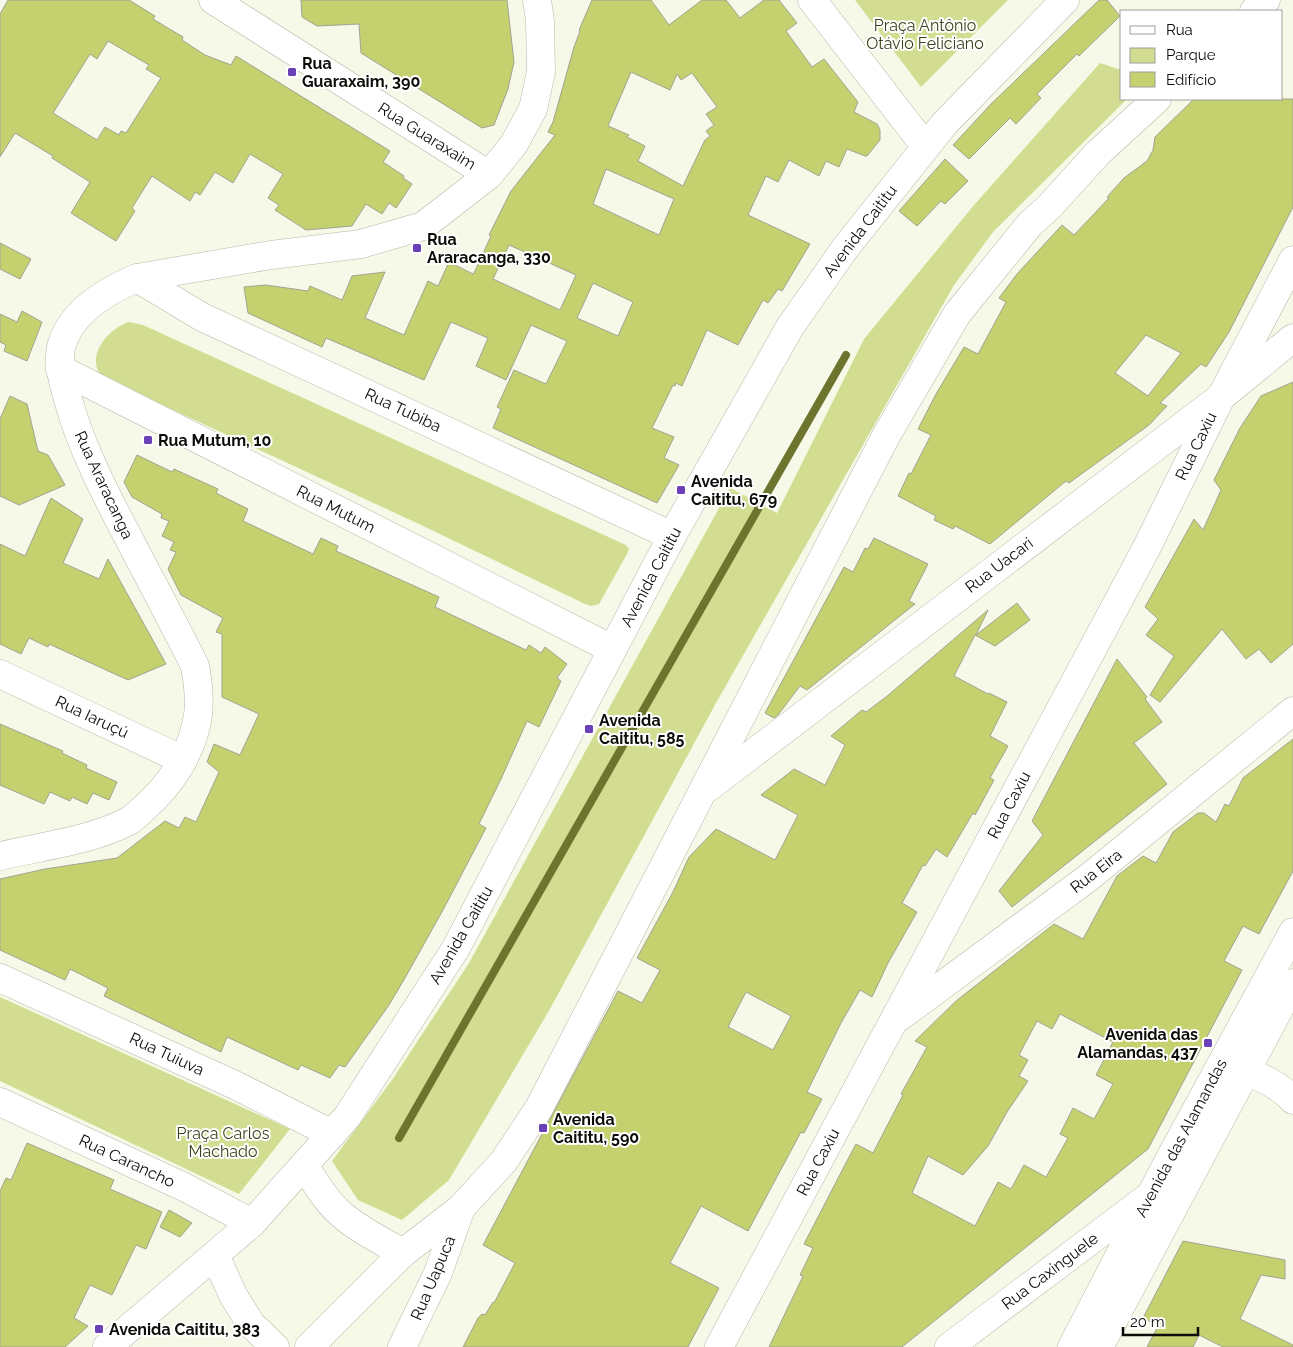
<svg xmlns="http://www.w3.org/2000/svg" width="1293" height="1347" viewBox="0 0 1293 1347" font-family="Raleway,sans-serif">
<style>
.green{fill:#d3dd91}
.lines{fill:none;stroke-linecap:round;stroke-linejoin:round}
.stream{stroke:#6d742e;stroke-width:8}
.building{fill:#c5d16f;stroke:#a0a393;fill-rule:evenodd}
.street-casing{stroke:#b5b8a8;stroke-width:29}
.secondary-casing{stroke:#b5b8a8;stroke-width:29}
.street{stroke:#fff;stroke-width:28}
.secondary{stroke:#fff;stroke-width:28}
.poi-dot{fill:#6940b8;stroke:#fff;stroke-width:2}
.labels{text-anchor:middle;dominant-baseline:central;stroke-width:4;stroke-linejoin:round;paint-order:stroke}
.park-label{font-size:16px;fill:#3e421a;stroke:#fff}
.poi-label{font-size:16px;font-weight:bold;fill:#0c0d08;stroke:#fff;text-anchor:start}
.street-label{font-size:16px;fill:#0c0d08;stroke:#fff}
</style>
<rect width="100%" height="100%" fill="#f6f9e8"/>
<g class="green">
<polygon points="855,0 1008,0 921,87"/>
<polygon points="1100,63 1118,69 1122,68 1122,99 1127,99 993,232 954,285 716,703 550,1009 449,1180 402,1220 358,1200 332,1161 392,1080 469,963 730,488 777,513 864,339 974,205"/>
<path d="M129,322L143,325L626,545L629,549L627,554L599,604L591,606L583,603L421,525L102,377C85,357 107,329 129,322Z"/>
<polygon points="0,997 290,1129 239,1194 0,1081"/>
</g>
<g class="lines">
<polyline class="stream" points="399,1138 846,355"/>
</g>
<g class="building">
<path d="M8,0H129L155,16L153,19L183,37L182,40L205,55L231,65L236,56L390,151L383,162L404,176L403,178L412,184L396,208L389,203L382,214L366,204L352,226L306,230L275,210L279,205L268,198L283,174L250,154L233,183L215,172L200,195L195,192L190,201L152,176L132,208L135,211L116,241L71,213L90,182L52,158L53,156L15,133L0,157V14ZM108,41L149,65L146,69L161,78L126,133L121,131L119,135L105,127L97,140L53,113L90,54L97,59Z"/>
<polygon points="301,0 507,0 514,62 508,89 494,125 482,128 361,53 359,24 317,26 302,17"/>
<path d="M592,0H651L669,25L702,0H726L740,18L764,0H779L797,23L786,31L812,67L824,59L858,102L854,112L877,124L880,130V140L867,156H865L847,149L839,167L826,161L819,176L789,160L778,182L766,176L748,215L810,244L782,291L778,289L768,303L763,300L738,345L707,330L682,386L676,383L675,386L673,385L652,428L674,437L664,458L679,465L657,503L493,428L501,409L497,407L514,370L546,384L567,341L531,325L506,380L476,366L488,338L451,322L424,380L326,338L322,347L248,313L244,287L266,285L308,291L310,286L342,300L352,276L385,272L365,318L404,335L428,281L438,286L449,262L473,274L475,271L491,236L489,235L511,191L555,135L548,132L553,122L574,47L580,31L579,30ZM631,72L670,90L677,74L681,80L692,73L717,107L706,114L714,125L706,131L710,136L705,140L683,186L638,161L645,146L627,137L629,135L608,126ZM606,169L674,199L659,235L593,204ZM509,245L576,275L560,310L493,279ZM593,283L633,302L618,336L577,318Z"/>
<polygon points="1099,0 1107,0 1120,16 1079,56 1077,54 1037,94 1041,98 1016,124 1010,118 969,159 953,145 991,104"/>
<path d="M1194,99H1293V207L1229,332L1206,367L1201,364L1160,403L1167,406L1149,425L1069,483L1066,481L990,544L955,526L953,529L934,520L936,516L898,496L909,473L911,474L931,435L918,429L936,394L964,347L978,354L1006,302L999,298L1017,274L1062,225L1074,235L1109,198L1107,197L1124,178L1147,161L1153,150L1155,137ZM1146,335L1181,353L1148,396L1115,373Z"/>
<polygon points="945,159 968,181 945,204 941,201 917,226 899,211"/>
<polygon points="0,243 31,259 20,279 0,269"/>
<polygon points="22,311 42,322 27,361 4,351 6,345 0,342 0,314 17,322"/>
<polygon points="1293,382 1293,644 1271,663 1259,649 1246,659 1222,629 1160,702 1150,695 1174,656 1146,635 1158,619 1145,607 1194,519 1203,530 1221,490 1214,480 1240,428 1261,396"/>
<polygon points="10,396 27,404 38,451 48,455 65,485 19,505 0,496 0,419"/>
<polygon points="137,455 172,472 174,469 218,489 216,493 248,509 243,521 313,554 321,538 338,546 336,551 439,597 435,607 526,650 529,645 541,653 545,647 567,664 557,678 561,681 539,727 527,721 501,779 479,824 486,828 443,910 405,978 389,1005 345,1067 339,1065 330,1078 301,1065 298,1070 227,1037 221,1052 104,996 108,988 70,969 65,980 0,950 0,879 45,869 117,858 165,821 179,828 185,817 196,822 219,772 207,762 214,744 240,755 259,714 222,697 222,634 216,632 223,618 181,595 168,569 176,552 170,550 174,542 162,536 169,521 161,518 162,514 132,497 124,482"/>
<polygon points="51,498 83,519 63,563 99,579 108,559 166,664 128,680 49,644 48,647 29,638 21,654 0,644 0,544 25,556"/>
<polygon points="874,538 928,564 909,601 915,604 807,690 800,686 778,715 774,718 765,713 844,567 853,572 865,548 868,549"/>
<path d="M1017,603L1030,620L995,646L975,635L954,676L988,694L989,693L1007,702L990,736L1008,746L990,778L994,780L975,815L973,813L947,857L936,849L925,866L923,865L902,903L917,912L888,963L872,997L860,990L841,1023L807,1092L822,1099L804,1133L801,1132L748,1231L701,1206L670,1263L719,1288L688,1347H463L478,1318L482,1314L485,1315L493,1302L494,1303L515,1263L483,1245L618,991L642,1003L660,970L637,958L673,892L689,857L716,829L775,860L798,815L761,795L794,769L825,785L845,745L831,736L862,710L866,712L886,697L988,610L976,635ZM746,992L791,1016L773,1050L728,1027Z"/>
<polygon points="1117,659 1147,697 1145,699 1162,722 1134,743 1167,784 1012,907 999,891 1043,835 1032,821"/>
<polygon points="0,724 63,751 62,753 87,765 86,768 117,782 109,800 93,793 87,804 72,797 70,801 50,792 44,804 0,785"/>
<path d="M1293,739V871L1259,934L1243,926L1224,961L1242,970L1148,1149L902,1347H769L803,1276L800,1275L813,1248L804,1244L848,1159L856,1144L873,1153L903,1095L901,1094L927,1047L915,1041L956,1001L1054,924L1083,939L1117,876L1143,856L1156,863L1173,832L1198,813H1204L1216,822L1225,804L1229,806L1243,778ZM1060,1014L1113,1042L1096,1075L1113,1084L1094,1119L1073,1108L1060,1134L1068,1138L1046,1177L1024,1165L1011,1189L998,1182L975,1226L912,1193L928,1156L963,1175L988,1146L1007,1112L1028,1081L1019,1076L1028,1060L1019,1055L1037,1021L1052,1029Z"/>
<polygon points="27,1143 114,1180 110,1189 162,1212 146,1249 136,1245 112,1295 90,1285 74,1318 88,1326 65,1347 0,1347 0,1191 6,1178 11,1180"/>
<polygon points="169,1210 192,1223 180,1237 160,1227"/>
<polygon points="1183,1241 1285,1260 1285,1279 1261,1275 1240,1319 1293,1345 1293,1347 1223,1347 1199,1335 1193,1347 1147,1347 1158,1326 1143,1318"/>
</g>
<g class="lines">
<g class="street-casing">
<g id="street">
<polyline points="213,0 489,175"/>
<polyline points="812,0 925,146"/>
<polyline points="1254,11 1266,0"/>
<polyline points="137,278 202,317 672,536"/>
<polyline points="60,369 612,649"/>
<polyline points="0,674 183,760"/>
<polyline points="709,787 1221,397 1293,338"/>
<path d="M0,856C43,846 90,841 129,821C134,818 139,813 143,809C171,785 193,751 198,715C200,699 198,682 195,666C177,630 158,594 139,558C111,504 81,451 66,392C62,377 58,363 61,347C70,313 106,291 137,278L271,255L361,244L423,226L489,175L514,144L533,109L541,72L540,21L537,0"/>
<polyline points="0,978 235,1085 332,1134"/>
<polyline points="898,1018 1088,878 1293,711"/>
<path d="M1224,1062C1248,1073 1275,1080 1293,1100"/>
<polyline points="0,1102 184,1187 252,1223"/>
<path d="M304,1165C315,1182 326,1201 341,1214C359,1230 382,1241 403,1253"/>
<polyline points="215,1255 233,1295 251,1324 275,1347"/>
<polyline points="107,1347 252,1223 347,1117 456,948 672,536 790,327 846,247 945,123 1065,0"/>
<polyline points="309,1347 403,1253 461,1208 504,1161 539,1108 886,436 957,314 1030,224 1049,207 1098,153 1157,99"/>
<polyline points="402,1347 438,1273 461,1208"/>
<polyline points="719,1347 1146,549 1221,397 1293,260"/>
<polyline points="949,1347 1151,1195 1156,1194"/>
</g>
</g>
<g class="secondary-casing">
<g id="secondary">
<polyline points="1072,1347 1168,1162 1293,932"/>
<polyline points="1099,1347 1293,983"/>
</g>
</g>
<use href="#street" class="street"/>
<use href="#secondary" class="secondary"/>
</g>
<g class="poi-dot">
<rect x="287" y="67" width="10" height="10" rx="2.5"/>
<rect x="412" y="243" width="10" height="10" rx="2.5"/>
<rect x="143" y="435" width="10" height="10" rx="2.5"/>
<rect x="676" y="485" width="10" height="10" rx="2.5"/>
<rect x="584" y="724" width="10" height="10" rx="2.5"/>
<rect x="1203" y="1038" width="10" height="10" rx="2.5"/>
<rect x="538" y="1123" width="10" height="10" rx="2.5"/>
<rect x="94" y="1324" width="10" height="10" rx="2.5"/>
</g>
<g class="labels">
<g class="park-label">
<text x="925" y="25">Praça Antônio<tspan x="925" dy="18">Otávio Feliciano</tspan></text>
<text x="223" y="1133">Praça Carlos<tspan x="223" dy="18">Machado</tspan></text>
</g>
<g class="poi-label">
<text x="302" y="63">Rua<tspan x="302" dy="18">Guaraxaim, 390</tspan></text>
<text x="427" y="239">Rua<tspan x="427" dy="18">Araracanga, 330</tspan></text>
<text x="158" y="440">Rua Mutum, 10</text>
<text x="691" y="481">Avenida<tspan x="691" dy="18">Caititu, 679</tspan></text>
<text x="599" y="720">Avenida<tspan x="599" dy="18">Caititu, 585</tspan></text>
<text x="1198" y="1034" text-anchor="end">Avenida das<tspan x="1198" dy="18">Alamandas, 437</tspan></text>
<text x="553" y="1119">Avenida<tspan x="553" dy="18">Caititu, 590</tspan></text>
<text x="109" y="1329">Avenida Caititu, 383</text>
</g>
<g class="street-label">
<text transform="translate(427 136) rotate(32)">Rua Guaraxaim</text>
<text transform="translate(860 231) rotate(-53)">Avenida Caititu</text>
<text transform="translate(403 410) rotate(25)">Rua Tubiba</text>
<text transform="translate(1196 446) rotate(-64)">Rua Caxiu</text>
<text transform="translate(104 485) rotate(65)">Rua Araracanga</text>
<text transform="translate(336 509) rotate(27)">Rua Mutum</text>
<text transform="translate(999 565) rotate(-37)">Rua Uacari</text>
<text transform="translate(651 577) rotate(-62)">Avenida Caititu</text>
<text transform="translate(92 717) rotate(25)">Rua Iaruçú</text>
<text transform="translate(1009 805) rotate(-62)">Rua Caxiu</text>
<text transform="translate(1096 871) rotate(-38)">Rua Eira</text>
<text transform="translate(461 935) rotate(-60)">Avenida Caititu</text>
<text transform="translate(167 1054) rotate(25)">Rua Tuiuva</text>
<text transform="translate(1181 1138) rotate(-62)">Avenida das Alamandas</text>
<text transform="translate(127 1161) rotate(25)">Rua Carancho</text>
<text transform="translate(818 1162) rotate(-62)">Rua Caxiu</text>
<text transform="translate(1050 1271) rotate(-37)">Rua Caxinguele</text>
<text transform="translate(433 1278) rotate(-67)">Rua Uapuca</text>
</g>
</g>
<rect x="1120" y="10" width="162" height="90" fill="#ffffff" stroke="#9e9e9c"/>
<rect x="1130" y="26" width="25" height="8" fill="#ffffff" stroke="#9e9e9c"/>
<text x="1166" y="35" font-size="15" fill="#0c0d08">Rua</text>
<rect x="1130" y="48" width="25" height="15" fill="#d3dd91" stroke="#9e9e9c"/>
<text x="1166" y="60" font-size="15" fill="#0c0d08">Parque</text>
<rect x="1130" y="72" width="25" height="15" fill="#c5d16f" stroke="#9e9e9c"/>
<text x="1166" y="85" font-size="15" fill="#0c0d08">Edifício</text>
<path d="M1123 1327v8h75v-8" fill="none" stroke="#0c0d08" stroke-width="2.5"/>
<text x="1130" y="1327" font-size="15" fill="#0c0d08" stroke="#ffffff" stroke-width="4" paint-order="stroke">20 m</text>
</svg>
